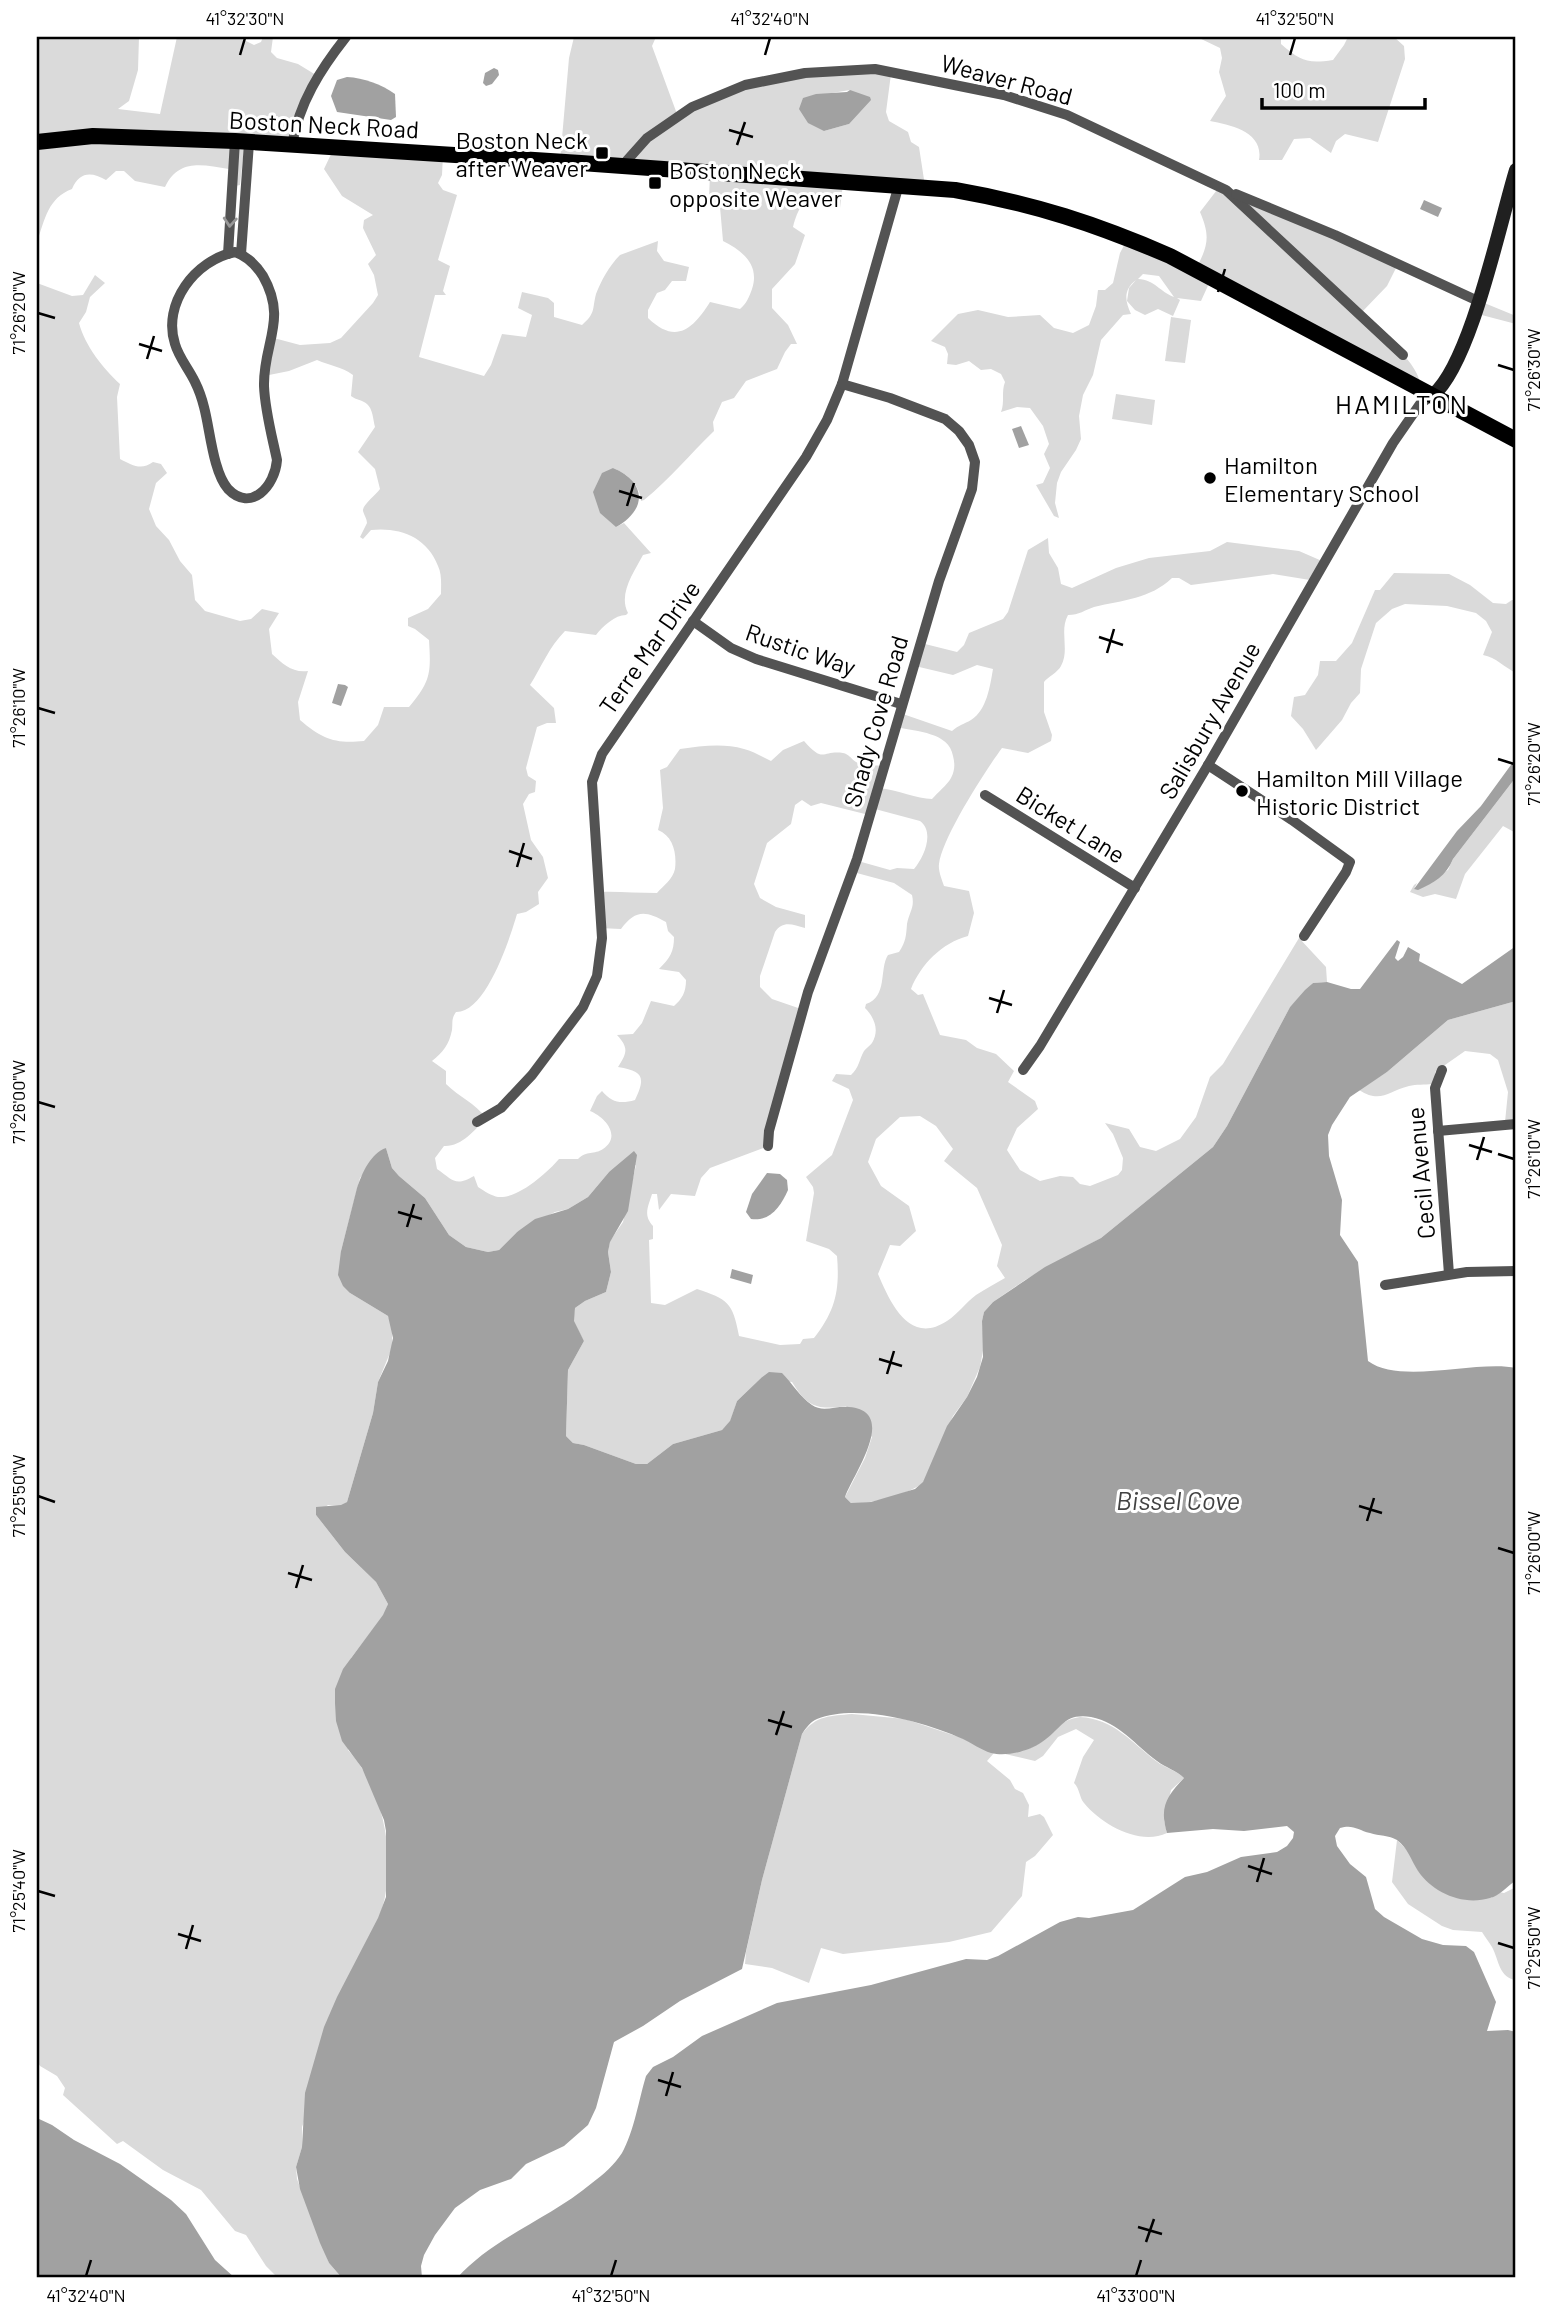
<svg xmlns="http://www.w3.org/2000/svg" width="1553" height="2315" viewBox="0 0 1553 2315" font-family="Barlow,sans-serif">
<style>
.green{fill:#dadada;fill-rule:evenodd}
.water{fill:#a1a1a1}
.lines{fill:none;stroke-linecap:round;stroke-linejoin:round}
.street{stroke:#535353;stroke-width:10}
.secondary{stroke:#202020;stroke-width:14}
.primary{stroke:#000;stroke-width:16}
.oneway{stroke:#989898}
.ticks{fill:none;stroke:#000;stroke-width:2.5}
.poi-dot{fill:#000;stroke:#fff;stroke-width:2.5}
.labels{text-anchor:middle;dominant-baseline:central;stroke-width:6;stroke-linejoin:round;paint-order:stroke}
.street-label{font-size:24px;fill:#000;stroke:#fff}
.poi-label{font-size:24px;fill:#000;stroke:#fff;text-anchor:start}
.neighbourhood-label{font-size:26px;letter-spacing:2px;fill:#000;stroke:#fff}
.water-label{font-size:26px;font-style:italic;fill:#424242;stroke:#fff}
.neatline{fill:none;stroke:#000;stroke-width:2.5}
.ticks-label{font-size:18px;text-anchor:middle;fill:#000}
</style>
<rect width="100%" height="100%" fill="#fff"/>
<g class="green">
<path d="M37,37H139L138,70L129,101L118,109L160,114L177,37H238L254,45L261,42L263,37H273L271,52L277,58L298,64L316,75L292,141L245,140L240,185L235,186L229,169C203,165 179,158 165,187L135,181L124,171H116L106,180C91,171 79,172 72,189C48,198 45,219 37,242Z"/>
<path d="M574,37H656L652,46L677,114L747,84L806,72L891,74L886,112L889,121L908,132L911,142L919,147L925,186L843,184L840,208C813,190 801,196 793,227L805,235L795,264L772,289V308L788,325L797,344H791L785,352L777,369L746,381L734,398L722,402L713,422L714,431C690,454 670,479 644,500L641,501C640,485 628,474 613,468L616,527L624,523L651,553L643,555C634,572 618,594 628,613L626,615C615,615 603,626 596,635L565,631C549,647 542,666 530,685L554,708L556,723H547L537,727L526,768L528,776L536,781L535,792L529,794L523,804L531,840L543,857L548,878L538,892L539,904L526,912L517,914C510,938 486,1013 456,1012C451,1019 453,1022 452,1030C449,1045 443,1052 432,1061L446,1071V1084C459,1097 475,1103 486,1118C475,1130 461,1147 444,1146L435,1158L437,1169C453,1180 455,1187 474,1176L478,1187C484,1191 492,1196 498,1197C518,1199 547,1173 559,1159H578C587,1150 594,1155 603,1149C622,1136 605,1117 590,1111L597,1096L602,1091C612,1103 621,1104 635,1100C646,1077 643,1071 618,1067C627,1053 629,1048 617,1035L633,1034L642,1023L651,1001L674,1006C682,999 686,992 686,980L679,972L659,969C670,958 674,952 674,937L668,931L666,922C645,910 635,910 621,929L599,928L596,892C617,891 636,893 657,893C663,886 673,879 675,869C677,853 673,836 658,830L663,808L660,770L667,767L680,749C702,746 723,743 744,749C753,751 762,757 771,761L783,750L804,741C824,764 822,750 843,753C849,754 851,759 856,762C863,766 876,765 884,766L879,788C898,790 917,799 932,799C938,792 947,785 951,778C955,770 955,764 953,756C949,732 917,732 897,727L900,713L952,731C959,725 964,724 971,720C987,710 990,686 993,669L977,665L953,675L915,666L921,643L957,652L964,645L969,633L1003,619L1008,612L1028,550L1048,538L1049,553L1058,568L1061,584L1072,588L1116,568L1149,558L1210,551L1227,542L1299,551L1322,561L1310,580L1273,574L1191,585L1179,578H1172C1150,599 1123,600 1094,607C1085,610 1079,615 1068,615C1059,631 1070,650 1061,666C1058,672 1048,677 1044,682V712L1052,735L1051,741L1028,753L1002,748C985,771 942,838 939,864C938,871 942,880 944,886L969,891L974,913L968,936C942,943 921,964 911,989L918,995L923,994L940,1035L966,1040L977,1048L996,1054L1014,1071L1008,1082L1035,1101L1038,1109L1017,1128L1007,1150L1020,1170L1040,1181L1060,1176L1073,1177L1080,1184L1090,1186L1118,1175L1122,1170L1123,1158L1113,1134L1105,1123L1129,1129L1140,1147L1156,1151L1180,1139L1196,1117L1210,1077L1223,1064L1299,938L1326,967L1327,982L1313,983L1290,1007L1227,1126L1213,1147L1101,1238L1025,1280L993,1302L984,1312L982,1321L984,1345L980,1367L967,1397L953,1416L923,1483C909,1494 869,1505 851,1503L845,1497L865,1458L872,1437L846,1406C818,1410 808,1408 792,1382L761,1378L737,1401L730,1422L722,1430L673,1444L647,1464H636L584,1445L573,1443L566,1436L568,1370L584,1341L573,1321L575,1308L585,1301L606,1292L611,1272L608,1252L610,1241L623,1222L636,1165L609,1172L588,1197L568,1209L555,1212L517,1232L499,1250L488,1252L466,1247L449,1235L425,1198L399,1176L392,1168L386,1148L360,1178L341,1251L350,1293L388,1316L392,1326V1348L378,1382L373,1413L347,1502L341,1506L328,1505L316,1515L345,1552L376,1582L388,1604L384,1615L351,1658L348,1750C384,1789 397,1859 382,1909L302,2127V2147L296,2167L297,2179L329,2263L342,2278H278L266,2266L246,2235L235,2231L201,2190L163,2170L123,2141L117,2144L63,2095L65,2088L57,2076L40,2066L37,2061V283L72,296L83,295L95,275L105,283L90,297L86,312L79,323C85,346 103,368 120,384L117,397L120,459C132,465 141,471 153,462L161,464L167,473L156,483L149,509L156,526L169,540L180,561L192,575L195,600L205,611L240,621L251,619L262,609L279,613L269,629L272,654C283,664 292,673 308,671L298,702L300,720C322,739 335,744 364,741L378,725L384,707H409C431,681 431,673 429,640L415,629L408,626V618L428,609L441,594C441,585 442,574 438,566C427,537 400,527 371,530L363,539L360,537L367,523C367,519 364,515 363,511C362,505 376,495 380,489L375,469L358,452L375,427C373,420 373,409 367,404C363,400 356,400 351,396L353,375C341,366 330,366 317,360L289,371L264,376L270,337L300,345L330,343L341,338L373,303L378,295L374,275L368,264L376,255L363,228L364,220L373,215L342,196L324,169L334,148L443,154L442,175L438,183L443,190L457,195L438,260L450,266L443,291L446,295H435L419,357L484,376L491,365L502,334L526,337L532,315L518,308L522,292L548,298L554,303V317L582,325C596,313 592,309 596,294C601,281 609,266 620,255L658,241L657,251L664,261L689,267L686,281H672L665,290L657,293L648,310V318C676,345 693,329 710,302L740,309C747,303 749,297 752,289C760,265 743,251 723,241L720,207L709,198L710,174L560,161L569,58ZM850,90L849,124L824,131L832,93ZM802,800L811,806L821,803L869,815L875,809L920,821C935,832 924,857 914,869L897,868L890,870L858,861L853,872L894,883L912,895C915,908 909,912 907,924C906,936 906,941 899,952L888,955C879,969 888,997 866,1004L865,1008C874,1017 880,1030 872,1043C870,1046 866,1048 864,1051C859,1060 859,1068 851,1075L836,1074L832,1081L849,1089L853,1100L832,1155L806,1177L813,1187L814,1193L806,1241L829,1249L837,1256C840,1291 835,1311 814,1338L803,1339L800,1344L780,1345L739,1336C733,1302 727,1299 697,1289L665,1305L651,1303L649,1240L653,1239V1226C643,1215 648,1207 652,1194H657L659,1210L671,1194L695,1196L701,1178L710,1168L769,1146L804,1010L772,999L760,987V976L775,932C783,920 793,925 805,928V915L776,907L760,898L754,884L767,843L791,824L795,805ZM920,1116L936,1126L953,1149L944,1161L977,1188L1002,1245L997,1266L1005,1278C995,1284 985,1289 976,1295C965,1303 958,1314 947,1321C909,1346 890,1302 878,1274L890,1245L900,1246L916,1231L909,1206L881,1186L868,1162L876,1139L900,1117Z"/>
<path d="M1197,37H1281V44C1301,61 1307,64 1333,60L1344,45L1348,37H1394L1404,46L1405,59L1378,142L1345,134L1336,141L1331,153L1310,138L1294,139L1282,160H1259C1264,132 1231,125 1210,121L1226,96L1219,72L1222,58L1220,48Z"/>
<path d="M1220,186L1397,266L1387,286L1361,313C1378,331 1415,359 1420,382L1211,279L1201,301L1177,298L1180,300L1173,316L1158,309L1145,315L1135,310L1127,301L1129,288L1136,280C1123,290 1125,301 1131,314L1123,315L1101,340L1093,375L1083,395L1079,416L1081,439L1076,450L1061,472L1057,483L1055,503L1059,518L1054,516L1036,485L1043,483L1050,468L1044,454L1049,444L1043,426L1030,408L1017,407L1001,412C1005,402 1001,392 1005,382L1001,374L991,369L981,370L969,361L956,365L947,364L948,354L945,347L931,341L958,314L978,310L1008,317L1040,315L1054,328L1073,333L1089,325L1096,306L1098,290H1105L1113,283L1120,253L1128,238L1199,263C1209,243 1209,233 1200,212ZM1143,274L1159,276L1174,297C1160,292 1155,280 1138,279Z"/>
<polygon points="1477,300 1516,316 1516,324 1474,313"/>
<polygon points="1171,317 1191,320 1185,363 1165,361"/>
<polygon points="1116,394 1155,400 1152,425 1112,419"/>
<path d="M1394,573L1449,574L1470,585L1493,603L1506,604L1512,600H1516V673C1505,668 1496,657 1483,655L1492,632L1486,621L1476,613L1447,606L1405,604L1392,609L1376,623L1361,669L1360,693L1351,703L1342,720L1316,750L1303,729L1291,716L1294,697L1305,695L1318,675L1320,661H1336L1352,643L1375,590H1380Z"/>
<polygon points="1516,777 1516,833 1503,826 1465,874 1456,899 1435,894 1423,897 1410,892 1414,885 1417,883 1414,889 1448,870 1453,859"/>
<path d="M1516,1001V1124L1505,1122L1508,1092L1498,1060L1490,1054L1465,1051L1435,1072V1083L1432,1084C1425,1085 1416,1084 1409,1086C1388,1091 1381,1104 1359,1090L1387,1072L1448,1020Z"/>
<path d="M852,1714L905,1719L962,1738L994,1753L987,1761L1010,1780L1015,1789L1023,1793L1029,1805L1028,1817L1040,1814L1044,1817L1053,1835L1035,1856L1026,1862L1022,1896L991,1932L949,1942L843,1954L821,1948L809,1983L772,1968L745,1964L746,1952L762,1880L802,1734C816,1715 831,1716 852,1714Z"/>
<path d="M1080,1717C1114,1719 1131,1742 1156,1761C1165,1768 1176,1770 1184,1778L1171,1790L1164,1821L1167,1833C1140,1846 1102,1825 1084,1803C1079,1797 1080,1789 1074,1783L1083,1757L1094,1740L1076,1729L1058,1737L1043,1756L1035,1761L1005,1754C1018,1752 1032,1749 1043,1741C1058,1730 1059,1720 1080,1717Z"/>
<path d="M1397,1840L1409,1852L1419,1872L1491,1898L1499,1892L1504,1893L1516,1887V1980C1499,1978 1499,1960 1492,1947C1489,1942 1485,1937 1482,1932L1453,1930L1442,1926L1408,1904L1392,1882Z"/>
</g>
<g class="water">
<polygon points="494,68 498,70 499,75 492,84 486,86 483,83 485,73"/>
<path d="M347,77C364,78 381,84 395,94L396,117L391,120L337,112L331,96L337,80Z"/>
<polygon points="850,90 870,97 871,100 849,124 824,131 808,123 799,109 803,98 816,94 847,92"/>
<polygon points="1424,200 1442,208 1438,217 1420,209"/>
<polygon points="1021,426 1029,445 1019,448 1012,429"/>
<path d="M613,468C647,482 647,510 616,527L600,513L593,492L602,473Z"/>
<polygon points="338,684 345,685 348,687 341,706 332,703"/>
<path d="M1516,758V777L1453,859C1446,876 1434,883 1418,890L1414,889L1457,831L1481,806Z"/>
<path d="M1397,940L1400,942L1395,958L1398,961L1403,957L1408,947L1420,954L1419,961L1462,984L1516,946V1001L1448,1020L1387,1072L1350,1097L1332,1125L1328,1135L1329,1156L1342,1200L1340,1235L1358,1262L1368,1361C1400,1385 1476,1360 1516,1368V1880C1508,1886 1499,1896 1490,1898C1463,1906 1433,1893 1418,1871C1411,1860 1408,1848 1397,1840C1389,1835 1379,1836 1370,1833C1358,1830 1353,1824 1340,1828L1335,1836L1337,1846L1350,1864L1366,1877L1375,1909L1384,1917L1422,1939L1443,1945L1466,1946L1474,1952L1496,2002L1487,2031L1508,2030L1516,2032V2278H457C494,2237 549,2219 592,2183C603,2175 615,2164 622,2153C634,2132 639,2099 646,2076L653,2067L673,2057L702,2036L777,2003L871,1985L966,1959L987,1960L998,1956L1060,1922L1078,1917L1089,1918L1133,1910L1185,1877L1207,1872L1241,1857L1277,1852L1287,1846L1293,1838L1294,1832L1287,1826L1244,1831L1213,1829L1167,1833C1159,1807 1167,1796 1184,1778C1176,1770 1166,1768 1157,1761C1136,1746 1119,1722 1091,1717C1063,1713 1062,1729 1042,1742C1029,1751 1007,1757 991,1753C981,1750 972,1743 963,1739C925,1722 857,1703 817,1719C810,1722 806,1728 802,1734L762,1880L742,1969L680,2001L643,2026L614,2042L596,2108L588,2125L564,2146L526,2164L511,2179L480,2190L455,2208L435,2235L424,2255L421,2266L422,2278H342L329,2263L320,2243L300,2189L296,2167L302,2147L305,2093L324,2027L337,1997L378,1918L386,1897V1831L384,1820L362,1768L342,1741L336,1721L335,1703V1689L343,1669L383,1615L388,1604L376,1582L345,1552L316,1515V1507L341,1505L347,1502L373,1413L378,1382L388,1361L393,1338L388,1316L350,1293L343,1286L338,1275L341,1251L357,1188C362,1173 371,1153 386,1148L392,1168L399,1176L425,1198L449,1235L466,1247L488,1252L499,1250L517,1232L535,1219L568,1209L588,1197L609,1172L634,1151L637,1155L628,1211L610,1242L608,1252L611,1272L606,1292L585,1301L575,1308L574,1321L584,1341L568,1370L566,1436L573,1443L584,1445L636,1464H647L673,1444L722,1430L730,1421L737,1401L761,1378L769,1372L782,1373C792,1383 800,1397 812,1405C823,1413 837,1405 849,1407C900,1411 852,1476 845,1497L851,1503L871,1502L915,1489L923,1482L947,1426L967,1397L977,1377L983,1357L982,1321L984,1312L993,1302L1045,1267L1101,1238L1213,1147L1227,1126L1290,1007L1305,990L1313,983L1327,982L1351,989H1360Z"/>
<path d="M767,1173L780,1174L787,1180L788,1190C781,1206 770,1222 751,1219L746,1212L752,1194Z"/>
<polygon points="732,1269 753,1275 751,1284 730,1278"/>
<polygon points="37,2118 52,2125 74,2140 120,2164 171,2200 186,2214 215,2260 235,2278 37,2278"/>
</g>
<g class="lines">
<g class="street">
<path d="M292,145C299,103 320,70 346,37"/>
<polyline points="622,166 647,138 692,107 745,85 805,73 875,69 1004,95 1067,115 1226,190 1403,355"/>
<polyline points="1236,194 1335,235 1478,301"/>
<path d="M235,252C247,256 256,265 263,276C288,320 263,343 264,386C265,411 272,436 277,460C275,486 251,513 228,489C213,472 210,429 204,407C202,399 199,390 195,382C189,369 179,358 175,344C162,304 195,260 235,252Z"/>
<polyline points="228,254 235,141"/>
<polyline points="241,254 249,143"/>
<polyline points="693,621 731,648 756,659 901,704"/>
<polyline points="1208,765 1292,820 1350,862 1346,872 1304,936"/>
<polyline points="985,795 1135,888"/>
<polyline points="1023,1070 1040,1046 1208,765 1393,443 1420,404 1433,395"/>
<polyline points="1442,1070 1435,1088 1449,1274"/>
<polyline points="477,1122 501,1108 532,1075 583,1007 597,976 602,938 592,782 602,754 806,457 827,420 842,384 898,188"/>
<polyline points="1438,1131 1516,1124"/>
<polyline points="768,1146 769,1131 808,992 857,859 939,581 972,489 975,462 969,445 959,431 945,419 890,398 842,384"/>
<polyline points="1385,1285 1467,1272 1516,1271"/>
</g>
<path class="secondary" d="M1433,395C1471,363 1500,222 1516,170"/>
<path class="primary" d="M37,142L93,136L235,141L581,163L955,190C1035,204 1096,224 1170,256L1516,440"/>
</g>
<defs><path id="oneway-chevron" d="M-2-3.5L2.5 0L-2 3.5" fill="none" stroke-width="1.6" stroke-linecap="round" stroke-linejoin="round" transform="scale(1.75)"/></defs>
<use class="oneway" href="#oneway-chevron" transform="translate(230 222) rotate(94)"/>
<path class="ticks" d="M240,55L245,38M765,55L770,38M1290,55L1295,38M729,130L753,137M737,145L745,122M1209,277L1233,284M1218,292L1225,269M38,313L55,318M139,344L162,351M147,359L154,336M1498,365L1514,370M619,491L642,498M627,506L634,483M1099,637L1123,645M1107,653L1114,629M38,708L55,713M1498,759L1514,764M509,851L532,859M517,867L524,843M989,998L1012,1005M997,1013L1004,990M38,1102L55,1107M1469,1145L1492,1152M1498,1154L1514,1159M1477,1160L1484,1137M398,1212L422,1219M407,1227L414,1204M879,1359L902,1366M887,1374L894,1351M38,1496L55,1502M1359,1506L1382,1513M1367,1521L1374,1498M1498,1548L1514,1553M288,1573L312,1580M296,1588L303,1565M768,1720L792,1727M776,1735L784,1711M1248,1866L1272,1874M1257,1882L1264,1858M38,1891L55,1896M178,1934L201,1941M1498,1943L1514,1948M186,1949L193,1925M658,2080L681,2087M666,2096L673,2072M1138,2227L1162,2234M1146,2242L1154,2219M86,2276L91,2260M611,2276L616,2260M1136,2276L1141,2260"/>
<g class="poi-dot">
<rect x="595" y="146" width="14" height="14" rx="3.5"/>
<rect x="648" y="176" width="14" height="14" rx="3.5"/>
<circle cx="1210" cy="478" r="7"/>
<circle cx="1242" cy="791" r="7"/>
</g>
<g class="labels">
<g class="street-label">
<text transform="translate(1007 79) rotate(15)">Weaver Road</text>
<text transform="translate(324 124) rotate(3)">Boston Neck Road</text>
<text transform="translate(649 647) rotate(-55)">Terre Mar Drive</text>
<text transform="translate(801 649) rotate(19)">Rustic Way</text>
<text transform="translate(1209 720) rotate(-60)">Salisbury Avenue</text>
<text transform="translate(875 721) rotate(-74)">Shady Cove Road</text>
<text transform="translate(1071 824) rotate(32)">Bicket Lane</text>
<text transform="translate(1420 1173) rotate(-95)">Cecil Avenue</text>
</g>
<g class="poi-label">
<text x="588" y="139" text-anchor="end">Boston Neck<tspan x="588" dy="28">after Weaver</tspan></text>
<text x="669" y="169">Boston Neck<tspan x="669" dy="28">opposite Weaver</tspan></text>
<text x="1224" y="464">Hamilton<tspan x="1224" dy="28">Elementary School</tspan></text>
<text x="1256" y="777">Hamilton Mill Village<tspan x="1256" dy="28">Historic District</tspan></text>
</g>
<g class="neighbourhood-label">
<text x="1402" y="403">HAMILTON</text>
</g>
<g class="water-label">
<text x="1178" y="1499">Bissel Cove</text>
</g>
</g>
<rect width="1553" height="2315" fill="none" stroke="#ffffff" stroke-width="77"/>
<path d="M1262 98v10h163v-10" fill="none" stroke="#000000" stroke-width="3.5"/>
<text x="1273" y="98" font-size="21" fill="#000000" stroke="#ffffff" stroke-width="5" paint-order="stroke">100 m</text>
<rect x="38" y="38" width="1476" height="2238" class="neatline"/>
<g class="ticks-label">
<text x="245" y="25">41°32'30"N</text>
<text x="770" y="25">41°32'40"N</text>
<text x="1295" y="25">41°32'50"N</text>
<text transform="translate(19 313) rotate(-90)" y="6">71°26'20"W</text>
<text transform="translate(1534 370) rotate(-90)" y="6">71°26'30"W</text>
<text transform="translate(19 708) rotate(-90)" y="6">71°26'10"W</text>
<text transform="translate(1534 764) rotate(-90)" y="6">71°26'20"W</text>
<text transform="translate(19 1102) rotate(-90)" y="6">71°26'00"W</text>
<text transform="translate(1534 1159) rotate(-90)" y="6">71°26'10"W</text>
<text transform="translate(19 1496) rotate(-90)" y="6">71°25'50"W</text>
<text transform="translate(1534 1553) rotate(-90)" y="6">71°26'00"W</text>
<text transform="translate(19 1891) rotate(-90)" y="6">71°25'40"W</text>
<text transform="translate(1534 1948) rotate(-90)" y="6">71°25'50"W</text>
<text x="86" y="2302">41°32'40"N</text>
<text x="611" y="2302">41°32'50"N</text>
<text x="1136" y="2302">41°33'00"N</text>
</g>
</svg>
